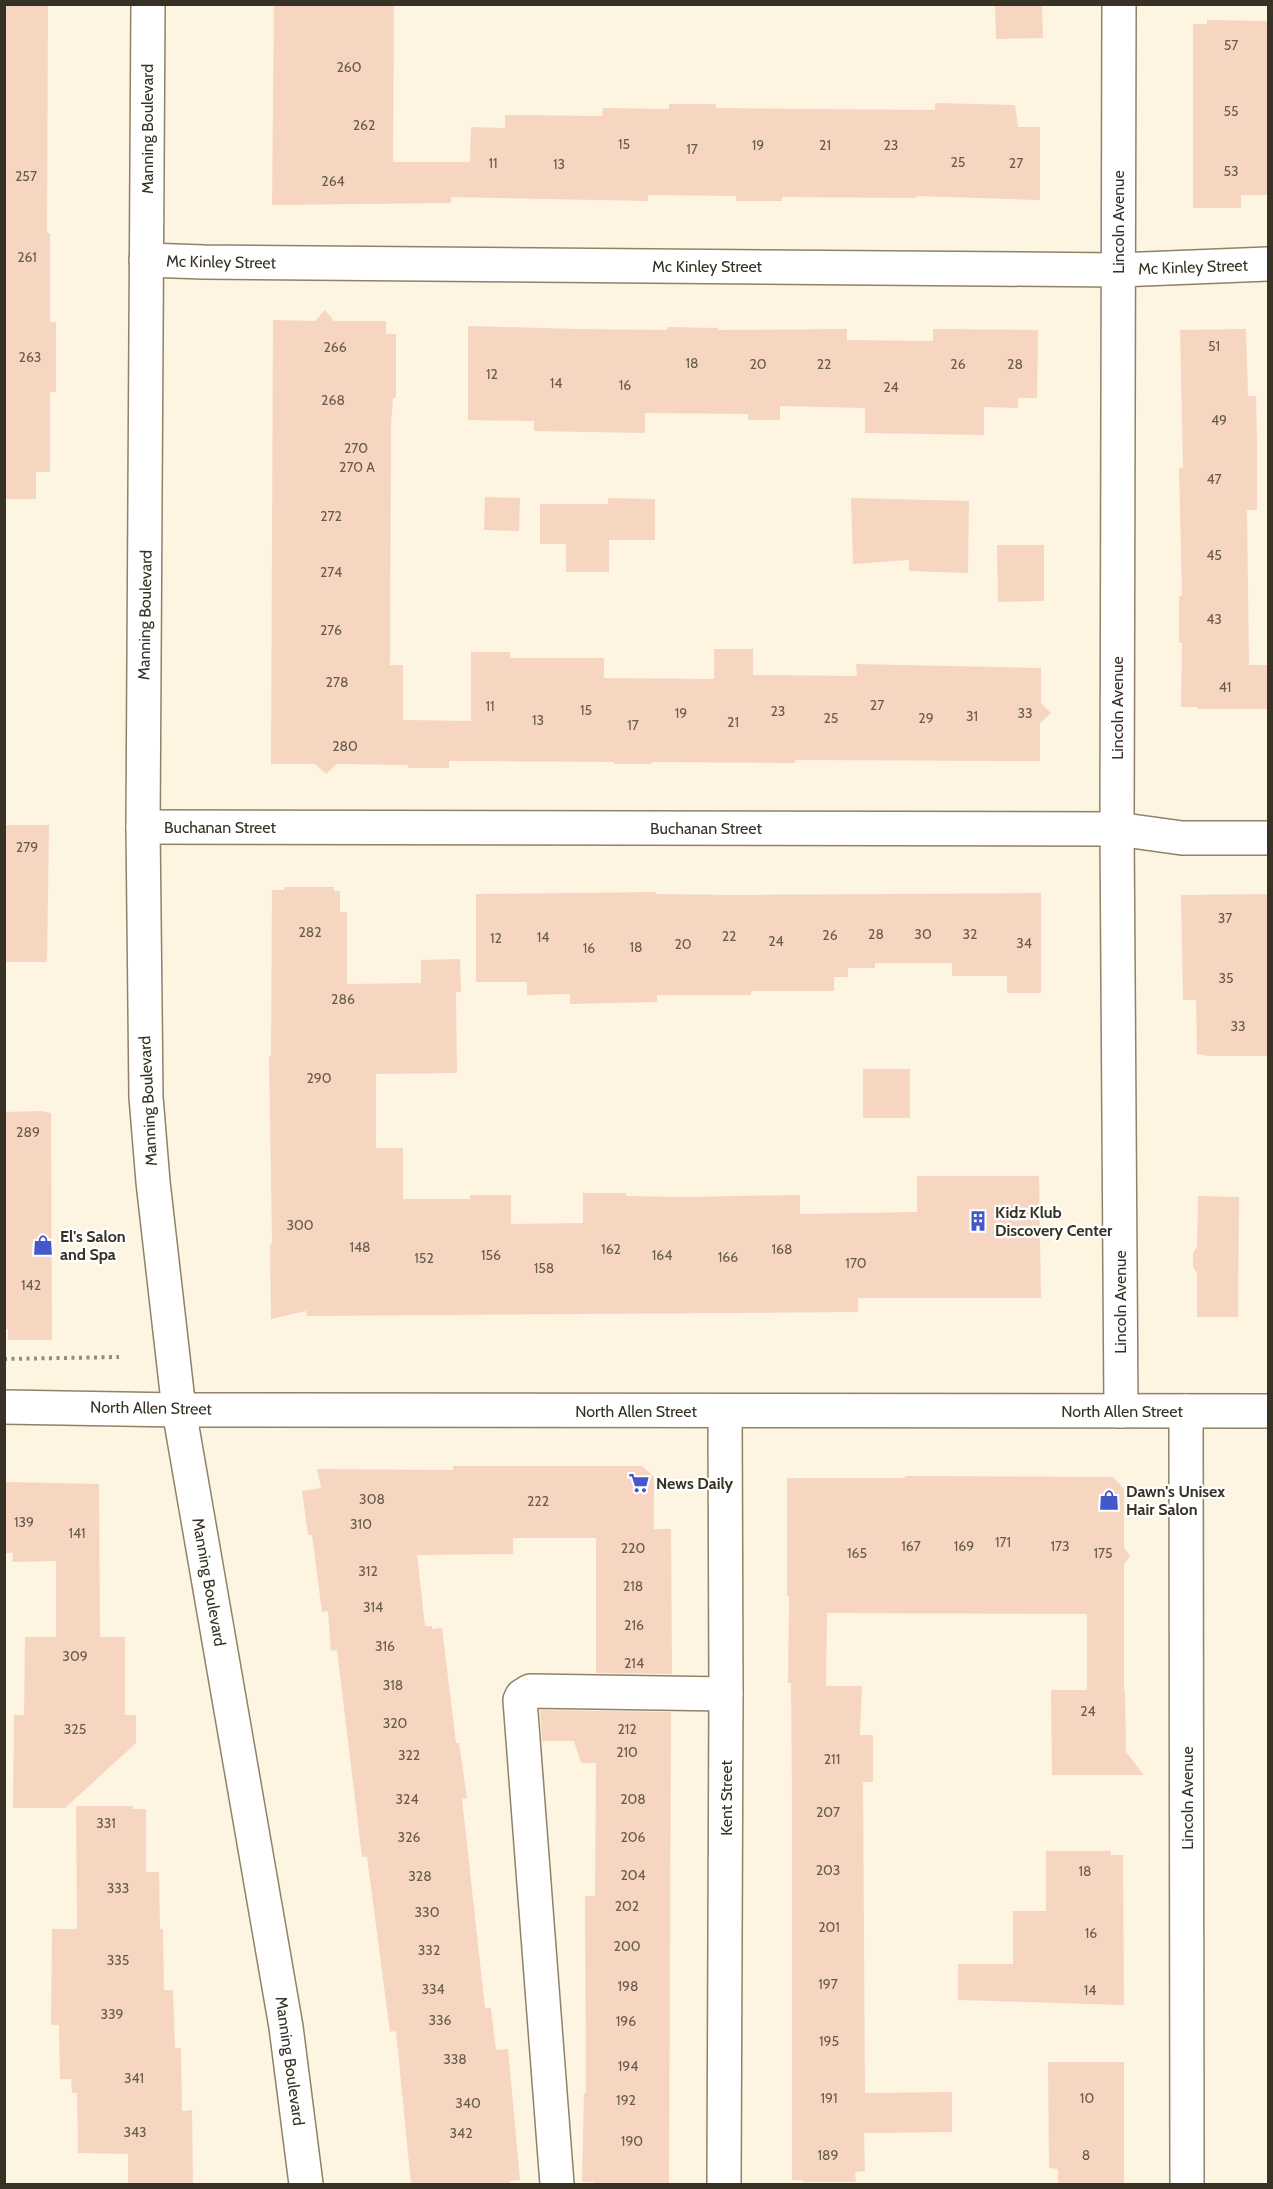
<svg xmlns="http://www.w3.org/2000/svg" width="1273" height="2189" viewBox="0 0 1273 2189" font-family="Cabin,sans-serif">
<style>
.building{fill:#f6d6c1}
.lines{fill:none;stroke-linecap:round;stroke-linejoin:round}
.minor-casing{stroke:#908265;stroke-width:36}
.path{stroke:#948d7e;stroke-width:4;stroke-dasharray:3 4.5;stroke-linecap:butt}
.minor{stroke:#fff;stroke-width:33}
.labels{text-anchor:middle;dominant-baseline:central;stroke-width:4.5;stroke-linejoin:round;paint-order:stroke}
.number-label{font-size:14px;fill:#685b4d}
.street-label{font-size:16px;fill:#383226;stroke:#fff}
.poi-label{font-size:16px;font-weight:bold;fill:#383226;stroke:#fff;text-anchor:start}
</style>
<rect width="100%" height="100%" fill="#fdf4e1"/>
<g class="building">
<polygon points="4,4 48,4 47,233 50,233 50,322 56,322 56,392 50,392 50,472 36,472 36,499 4,499"/>
<polygon points="274,4 394,4 393,162 470,162 471,127 505,128 505,115 602,116 603,108 669,109 669,104 716,104 716,108 935,110 935,103 1015,105 1018,127 1040,127 1040,200 916,196 916,198 782,197 782,201 736,201 736,196 648,195 648,201 451,197 451,203 272,205"/>
<polygon points="995,4 1042,4 1043,38 996,39"/>
<polygon points="1207,20 1269,21 1269,195 1241,195 1241,208 1193,208 1193,24 1207,24"/>
<polygon points="325,310 334,321 386,321 386,334 396,334 396,398 393,398 391,424 390,665 403,665 403,720 471,721 471,652 510,652 510,658 604,658 604,678 714,679 714,649 753,649 753,675 857,676 856,664 1041,668 1041,703 1051,713 1040,723 1040,761 795,760 795,763 652,762 652,764 614,764 614,762 449,761 449,768 408,768 408,765 337,764 326,774 315,764 271,764 273,320 315,321"/>
<polygon points="468,326 577,329 667,330 667,327 718,328 718,330 847,329 847,340 933,341 933,329 1038,330 1037,398 1018,398 1018,408 984,407 984,435 865,433 865,408 780,406 780,420 748,420 748,414 645,413 645,433 534,431 534,421 468,420"/>
<polygon points="1246,329 1248,396 1256,396 1257,443 1257,510 1247,510 1249,665 1269,665 1269,709 1198,709 1197,707 1181,707 1182,643 1179,643 1179,596 1182,596 1179,468 1183,468 1180,330"/>
<polygon points="485,497 520,498 519,531 484,530"/>
<polygon points="608,498 655,499 655,540 609,540 609,572 566,572 566,544 540,544 540,504 608,504"/>
<polygon points="851,498 969,501 968,573 909,571 909,560 853,564"/>
<polygon points="997,545 1044,545 1044,601 998,602"/>
<polygon points="4,825 49,825 47,962 4,962"/>
<polygon points="284,887 334,887 334,891 340,891 340,912 347,912 347,984 421,983 421,960 460,959 461,992 456,992 457,1073 376,1074 376,1148 403,1148 403,1199 470,1199 470,1195 511,1195 511,1224 583,1223 583,1193 626,1193 626,1196 683,1197 800,1195 800,1214 917,1212 917,1176 1039,1176 1041,1298 858,1298 858,1312 307,1316 306,1311 271,1319 270,1246 272,1242 269,1056 271,1056 272,890 284,890"/>
<polygon points="656,892 656,894 735,895 1041,893 1041,993 1007,993 1007,976 952,976 952,963 875,963 875,968 848,968 848,977 834,977 834,991 751,991 751,995 657,995 657,1002 570,1004 570,994 527,995 527,982 476,982 476,894"/>
<polygon points="1269,894 1269,1056 1208,1056 1197,1054 1196,1000 1183,1000 1181,895"/>
<rect x="863" y="1069" width="47" height="49"/>
<polygon points="41,1111 51,1113 52,1340 8,1340 8,1329 4,1329 4,1112"/>
<polygon points="1198,1196 1239,1197 1238,1317 1197,1317 1197,1273 1193,1267 1193,1253 1197,1247"/>
<polygon points="453,1466 642,1466 654,1477 654,1529 671,1529 672,1674 596,1673 596,1538 513,1538 513,1554 417,1555 425,1626 432,1626 432,1629 442,1628 456,1743 459,1743 467,1798 462,1799 485,2008 491,2008 496,2050 508,2049 520,2180 510,2181 510,2184 411,2184 396,2031 390,2032 367,1857 362,1857 337,1650 331,1651 328,1611 322,1612 312,1535 308,1535 302,1491 321,1488 317,1469 453,1470"/>
<polygon points="905,1476 1113,1477 1124,1489 1124,1548 1130,1556 1124,1565 1124,1691 1125,1691 1126,1752 1144,1775 1052,1775 1051,1690 1087,1690 1087,1614 827,1613 826,1686 862,1686 860,1735 873,1735 873,1782 863,1782 865,2093 952,2092 952,2132 864,2133 865,2171 855,2172 856,2182 803,2182 803,2180 792,2180 792,1795 791,1683 788,1683 789,1596 787,1596 787,1478 905,1478"/>
<polygon points="4,1482 99,1484 100,1637 125,1637 125,1715 136,1715 136,1743 65,1808 13,1808 14,1715 24,1715 25,1637 56,1637 56,1561 12,1562 13,1553 4,1553"/>
<polygon points="540,1710 671,1712 669,2184 594,2184 594,2182 582,2182 584,2093 586,2093 585,1896 595,1896 596,1763 581,1763 574,1741 542,1741"/>
<polygon points="76,1806 133,1806 133,1809 146,1809 146,1872 159,1872 160,1929 163,1929 164,1990 173,1990 175,2048 181,2048 182,2111 192,2110 193,2184 128,2184 128,2154 78,2153 77,2093 72,2093 71,2079 60,2079 59,2025 51,2025 52,1929 77,1929"/>
<polygon points="1046,1851 1111,1851 1111,1855 1123,1855 1124,2005 958,2000 958,1964 1013,1964 1013,1911 1046,1911"/>
<polygon points="1048,2062 1124,2062 1124,2183 1058,2184 1058,2169 1049,2168"/>
</g>
<g class="lines">
<g class="minor-casing">
<g id="minor">
<polyline points="148,4 143,827 146,1097 153,1182 179,1410 286,2027 306,2184"/>
<polyline points="1119,4 1117,829 1121,1411"/>
<polyline points="146,260 204,262 1118,270 1268,264"/>
<polyline points="143,827 1117,829 1182,838 1268,838"/>
<polyline points="4,1407 179,1410 1268,1411"/>
<polyline points="1186,1411 1187,2184"/>
<polyline points="557,2184 520,1700 522,1696 530,1691 726,1694"/>
<polyline points="724,2184 726,1694 725,1411"/>
</g>
</g>
<polyline class="path" points="4,1359 119,1357"/>
<use href="#minor" class="minor"/>
</g>
<defs>
<g id="building-bare" transform="scale(1.62)"><path d="M-4-6H4V6H1V3H-1V6H-4ZM-2.5-4.3h1.7v1.8h-1.7ZM.8-4.3h1.7v1.8H.8ZM-2.5-1h1.7V.8h-1.7ZM.8-1h1.7V.8H.8Z" fill="#4458cc" stroke="#fff" stroke-width="2.5" paint-order="stroke"/></g>
<g id="shop-bare" transform="scale(1.62)"><path d="M-5-2.5h2.3a2.7 3.5 0 0 1 5.4 0H5L5.5 6h-11ZM-1.5-2.5h3a1.5 2.3 0 0 0-3 0Z" fill="#4458cc" stroke="#fff" stroke-width="2.5" paint-order="stroke"/></g>
<g id="supermarket-bare" transform="scale(1.62)"><path d="M-6-5.5h2.5l.6 2H6L4.5 2H-2.5L-4.4-4H-6ZM-1.5 3.2a1.3 1.3 0 1 0 .1 0ZM3 3.2a1.3 1.3 0 1 0 .1 0Z" fill="#4458cc" stroke="#fff" stroke-width="2.5" paint-order="stroke"/></g>
</defs>
<g fill-rule="evenodd">
<use href="#building-bare" x="978" y="1221"/>
<use href="#shop-bare" x="43" y="1245"/>
<use href="#supermarket-bare" x="639" y="1483"/>
<use href="#shop-bare" x="1109" y="1500"/>
</g>
<g class="labels">
<g class="number-label">
<text x="1231" y="45">57</text>
<text x="349" y="67">260</text>
<text x="1231" y="111">55</text>
<text x="364" y="125">262</text>
<text x="624" y="144">15</text>
<text x="758" y="145">19</text>
<text x="825" y="145">21</text>
<text x="891" y="145">23</text>
<text x="692" y="149">17</text>
<text x="958" y="162">25</text>
<text x="493" y="163">11</text>
<text x="1016" y="163">27</text>
<text x="559" y="164">13</text>
<text x="1231" y="171">53</text>
<text x="26" y="176">257</text>
<text x="333" y="181">264</text>
<text x="27" y="257">261</text>
<text x="1214" y="346">51</text>
<text x="335" y="347">266</text>
<text x="30" y="357">263</text>
<text x="692" y="363">18</text>
<text x="758" y="364">20</text>
<text x="824" y="364">22</text>
<text x="958" y="364">26</text>
<text x="1015" y="364">28</text>
<text x="492" y="374">12</text>
<text x="556" y="383">14</text>
<text x="625" y="385">16</text>
<text x="891" y="387">24</text>
<text x="333" y="400">268</text>
<text x="1219" y="420">49</text>
<text x="356" y="448">270</text>
<text x="357" y="467">270 A</text>
<text x="1214" y="479">47</text>
<text x="331" y="516">272</text>
<text x="1214" y="555">45</text>
<text x="331" y="572">274</text>
<text x="1214" y="619">43</text>
<text x="331" y="630">276</text>
<text x="337" y="682">278</text>
<text x="1225" y="687">41</text>
<text x="877" y="705">27</text>
<text x="490" y="706">11</text>
<text x="586" y="710">15</text>
<text x="778" y="711">23</text>
<text x="681" y="713">19</text>
<text x="1025" y="713">33</text>
<text x="972" y="716">31</text>
<text x="831" y="718">25</text>
<text x="926" y="718">29</text>
<text x="538" y="720">13</text>
<text x="733" y="722">21</text>
<text x="633" y="725">17</text>
<text x="345" y="746">280</text>
<text x="27" y="847">279</text>
<text x="1225" y="918">37</text>
<text x="310" y="932">282</text>
<text x="876" y="934">28</text>
<text x="923" y="934">30</text>
<text x="970" y="934">32</text>
<text x="830" y="935">26</text>
<text x="729" y="936">22</text>
<text x="543" y="937">14</text>
<text x="496" y="938">12</text>
<text x="776" y="941">24</text>
<text x="1024" y="943">34</text>
<text x="683" y="944">20</text>
<text x="636" y="947">18</text>
<text x="589" y="948">16</text>
<text x="1226" y="978">35</text>
<text x="343" y="999">286</text>
<text x="1238" y="1026">33</text>
<text x="319" y="1078">290</text>
<text x="28" y="1132">289</text>
<text x="300" y="1225">300</text>
<text x="360" y="1247">148</text>
<text x="611" y="1249">162</text>
<text x="782" y="1249">168</text>
<text x="491" y="1255">156</text>
<text x="662" y="1255">164</text>
<text x="728" y="1257">166</text>
<text x="424" y="1258">152</text>
<text x="856" y="1263">170</text>
<text x="544" y="1268">158</text>
<text x="31" y="1285">142</text>
<text x="372" y="1499">308</text>
<text x="538" y="1501">222</text>
<text x="24" y="1522">139</text>
<text x="361" y="1524">310</text>
<text x="77" y="1533">141</text>
<text x="1003" y="1542">171</text>
<text x="911" y="1546">167</text>
<text x="964" y="1546">169</text>
<text x="1060" y="1546">173</text>
<text x="633" y="1548">220</text>
<text x="857" y="1553">165</text>
<text x="1103" y="1553">175</text>
<text x="368" y="1571">312</text>
<text x="633" y="1586">218</text>
<text x="373" y="1607">314</text>
<text x="634" y="1625">216</text>
<text x="385" y="1646">316</text>
<text x="75" y="1656">309</text>
<text x="634" y="1663">214</text>
<text x="393" y="1685">318</text>
<text x="1088" y="1711">24</text>
<text x="395" y="1723">320</text>
<text x="75" y="1729">325</text>
<text x="627" y="1729">212</text>
<text x="627" y="1752">210</text>
<text x="409" y="1755">322</text>
<text x="832" y="1759">211</text>
<text x="407" y="1799">324</text>
<text x="633" y="1799">208</text>
<text x="828" y="1812">207</text>
<text x="106" y="1823">331</text>
<text x="409" y="1837">326</text>
<text x="633" y="1837">206</text>
<text x="828" y="1870">203</text>
<text x="1085" y="1871">18</text>
<text x="633" y="1875">204</text>
<text x="420" y="1876">328</text>
<text x="118" y="1888">333</text>
<text x="627" y="1906">202</text>
<text x="427" y="1912">330</text>
<text x="829" y="1927">201</text>
<text x="1091" y="1933">16</text>
<text x="627" y="1946">200</text>
<text x="429" y="1950">332</text>
<text x="118" y="1960">335</text>
<text x="828" y="1984">197</text>
<text x="628" y="1986">198</text>
<text x="433" y="1989">334</text>
<text x="1090" y="1990">14</text>
<text x="112" y="2014">339</text>
<text x="440" y="2020">336</text>
<text x="626" y="2021">196</text>
<text x="829" y="2041">195</text>
<text x="455" y="2059">338</text>
<text x="628" y="2066">194</text>
<text x="134" y="2078">341</text>
<text x="829" y="2098">191</text>
<text x="1087" y="2098">10</text>
<text x="626" y="2100">192</text>
<text x="468" y="2103">340</text>
<text x="135" y="2132">343</text>
<text x="461" y="2133">342</text>
<text x="632" y="2141">190</text>
<text x="828" y="2155">189</text>
<text x="1086" y="2155">8</text>
</g>
<g class="street-label">
<text transform="translate(147 129) rotate(-90)">Manning Boulevard</text>
<text transform="translate(1118 222) rotate(-90)">Lincoln Avenue</text>
<text transform="translate(221 262) rotate(1)">Mc Kinley Street</text>
<text x="707" y="266">Mc Kinley Street</text>
<text transform="translate(1193 267) rotate(-2)">Mc Kinley Street</text>
<text transform="translate(145 615) rotate(-89)">Manning Boulevard</text>
<text transform="translate(1117 708) rotate(-90)">Lincoln Avenue</text>
<text x="220" y="827">Buchanan Street</text>
<text x="706" y="828">Buchanan Street</text>
<text transform="translate(148 1101) rotate(-93)">Manning Boulevard</text>
<text transform="translate(1120 1302) rotate(-90)">Lincoln Avenue</text>
<text transform="translate(151 1408) rotate(1)">North Allen Street</text>
<text x="636" y="1411">North Allen Street</text>
<text x="1122" y="1411">North Allen Street</text>
<text transform="translate(209 1582) rotate(80)">Manning Boulevard</text>
<text transform="translate(726 1798) rotate(-90)">Kent Street</text>
<text transform="translate(1187 1798) rotate(-90)">Lincoln Avenue</text>
<text transform="translate(290 2061) rotate(82)">Manning Boulevard</text>
</g>
<g class="poi-label">
<text x="995" y="1212">Kidz Klub<tspan x="995" dy="18">Discovery Center</tspan></text>
<text x="60" y="1236">El's Salon<tspan x="60" dy="18">and Spa</tspan></text>
<text x="656" y="1483">News Daily</text>
<text x="1126" y="1491">Dawn's Unisex<tspan x="1126" dy="18">Hair Salon</tspan></text>
</g>
</g>
<rect width="1273" height="2189" fill="none" stroke="#383226" stroke-width="12"/>
</svg>
